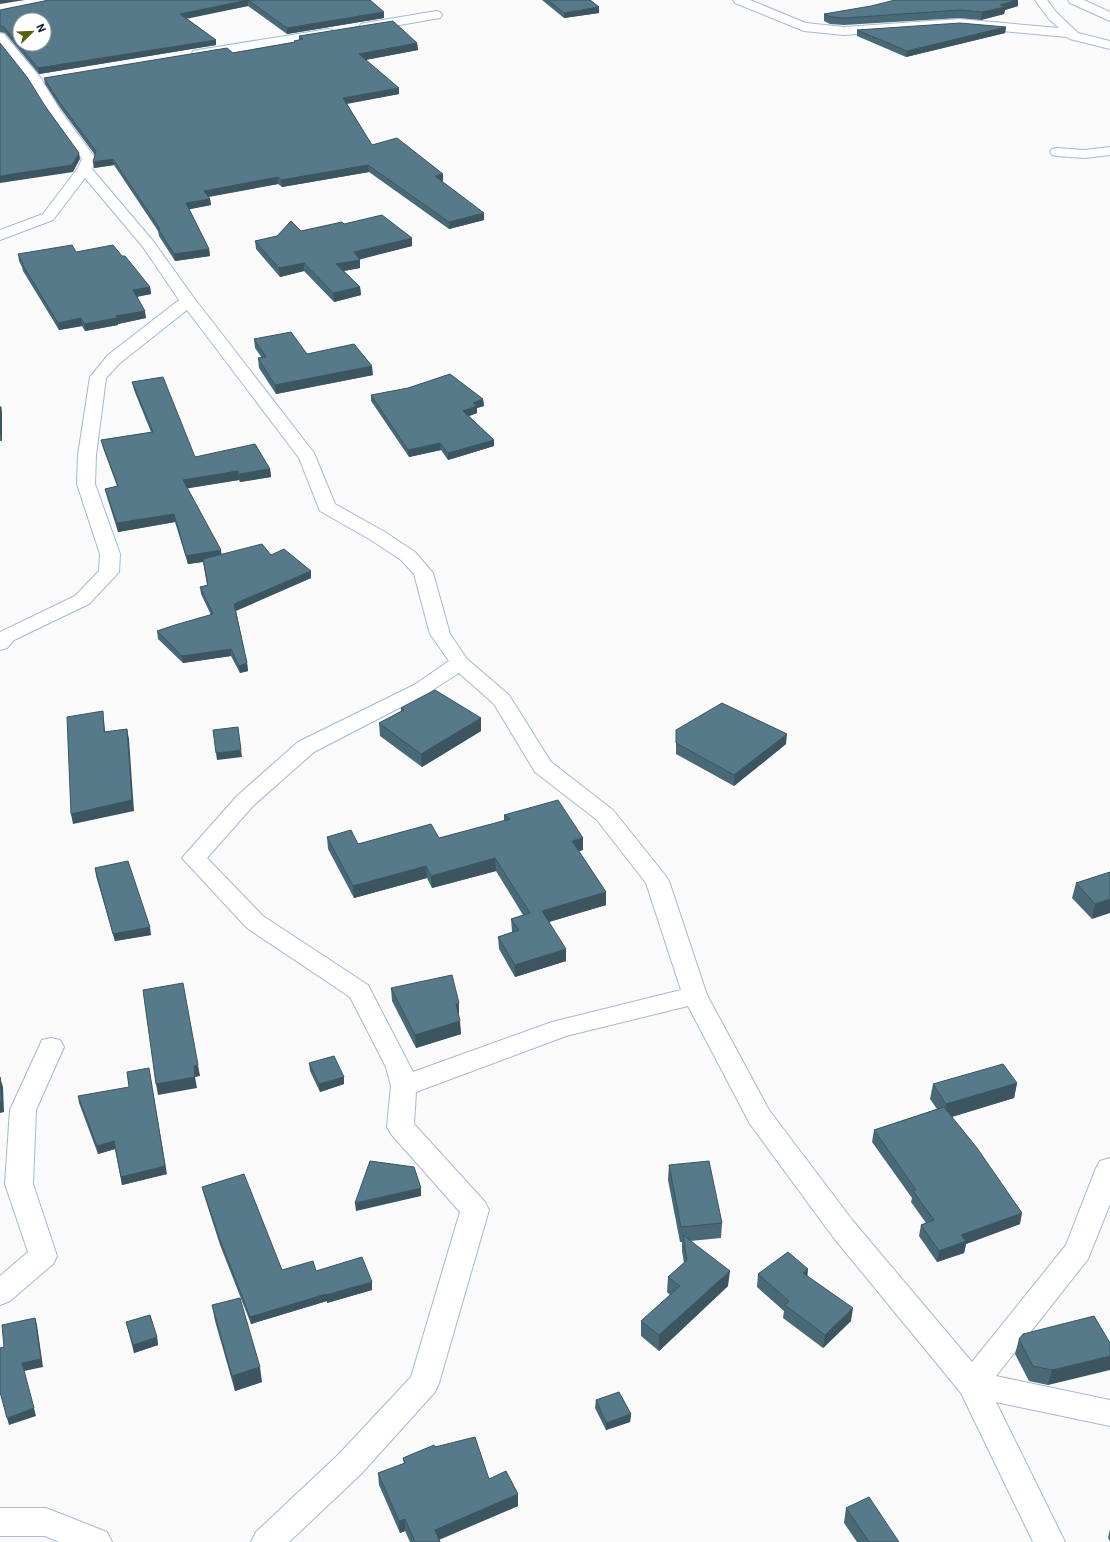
<svg xmlns="http://www.w3.org/2000/svg" width="1110" height="1542" viewBox="0 0 1110 1542" font-family="Roboto,sans-serif">
<style>
.lines{fill:none;stroke-linecap:round;stroke-linejoin:round}
.minor-casing{stroke:#a3b9d6;stroke-width:2}
.minor{fill:#fff;fill-rule:evenodd}
.wall{fill:#4a6977}
.shaded-wall{fill:#3c5561}
.building{fill:#567a8a;stroke:#3c5561;fill-rule:evenodd}
</style>
<rect width="100%" height="100%" fill="#fafafa"/>
<g class="lines">
<g class="minor-casing">
<g id="minor">
<polygon points="733,0 750,0 806,23 844,27 959,19 1059,28 1049,19 1035,0 1047,0 1057,13 1078,33 1110,41 1110,49 1070,39 1067,37 959,27 844,35 804,31 735,3"/>
<polygon points="1068,0 1084,0 1110,12 1110,21 1070,3"/>
<polygon points="436,11 440,12 442,15 440,18 365,31 361,30 359,27 361,24 365,23"/>
<polygon points="328,29 332,30 334,33 332,36 198,58 193,57 192,54 193,51 198,50"/>
<path d="M0,33L4,34L40,77L60,110L96,159L92,169L153,241L194,298L314,453L335,504L385,532L415,552L433,573L450,634L467,659L509,695L551,762L613,810L665,875L669,881L707,995L769,1110L853,1221L972,1362L1066,1245L1096,1168L1100,1161L1110,1158V1204L1088,1259L996,1376L1110,1400V1426L996,1402L1065,1542H1033L961,1393L833,1237L750,1124L688,1006L566,1036L416,1092L414,1124L485,1202L489,1210L439,1383L435,1392L361,1474L289,1542H251L256,1532L339,1454L411,1377L460,1212L391,1134L387,1127L391,1086L386,1067L350,997L247,928L182,858L237,796L298,742L414,685L449,661L430,634L414,574L401,560L371,540L320,511L299,458L187,310L120,363L106,378L96,455L95,484L120,554L119,572L89,604L14,640L7,648L0,650V632L75,596L99,571L100,554L77,484L78,455L90,377L108,355L179,300L143,247L85,178L53,220L0,240V230L43,214L78,168L82,159L47,111L29,82L0,45ZM459,673L494,704L535,772L597,820L646,883L681,990L552,1022L413,1072L368,985L263,916L207,858L253,806L314,752L428,693Z"/>
<polygon points="1110,147 1110,155 1084,158 1057,156 1052,155 1050,152 1052,149 1057,148 1084,150"/>
<polygon points="51,1038 60,1040 64,1047 36,1110 33,1184 57,1256 53,1264 10,1301 0,1305 0,1276 28,1252 5,1184 10,1110 42,1040"/>
<polygon points="0,1508 46,1508 107,1532 112,1542 59,1542 45,1536 0,1536"/>
</g>
</g>
<use href="#minor" class="minor"/>
</g>
<g class="wall">
<polygon points="49,0 370,0 384,18 287,34 248,6 186,18 216,40 216,45 39,74 5,33 0,32 0,10"/>
<polygon points="542,0 590,0 599,7 599,13 564,18"/>
<polygon points="1018,6 1005,10 1004,14 981,20 959,18 844,25 830,24 824,21 824,14"/>
<polygon points="1006,27 1005,33 906,57 857,36 857,30"/>
<polygon points="299,36 417,43 418,50 365,60 399,94 347,104 372,145 443,181 442,181 484,220 449,229 369,172 282,187 278,184 209,197 210,199 211,205 189,209 209,249 210,256 175,261 159,236 158,231 114,165 94,168 95,155 61,109 45,84 44,78 233,53 294,43 294,41 299,40"/>
<polygon points="344,224 412,246 359,259 360,268 344,271 360,287 361,295 334,302 304,271 280,277 256,249 255,241 301,231"/>
<polygon points="76,252 122,256 150,287 151,294 137,297 146,318 118,324 118,325 85,331 82,326 59,330 23,271 22,267 19,261 18,254"/>
<polygon points="254,339 307,354 373,375 276,394 259,368 258,358 262,358 255,348"/>
<polygon points="132,382 195,457 270,469 271,477 240,482 239,480 187,488 221,555 271,555 311,571 311,578 236,611 247,663 248,671 240,673 231,656 183,663 158,639 157,631 211,615 201,594 200,587 207,585 203,562 188,564 175,522 118,532 107,497 105,489 117,486 103,448 101,440 151,432 134,390"/>
<polygon points="371,395 483,399 484,406 477,408 477,413 469,416 494,440 494,446 448,460 441,450 409,457 371,401"/>
<polygon points="0,407 2,414 2,441 0,441"/>
<polygon points="401,708 481,731 422,767 380,736 379,723 401,711"/>
<polygon points="676,730 786,744 734,786 676,754"/>
<polygon points="504,815 583,838 583,850 579,851 606,892 606,905 549,922 566,961 515,977 499,949 498,937 512,932 512,931 511,919 523,915 496,871 432,888 427,878 354,898 328,849 327,837 358,844 439,838 504,821"/>
<polygon points="95,868 151,935 115,941 96,876"/>
<polygon points="1110,872 1092,919 1072,898 1076,883"/>
<polygon points="391,988 459,1016 461,1034 416,1048 392,1001"/>
<polygon points="309,1063 344,1077 344,1084 320,1092 310,1071"/>
<polygon points="1017,1083 1014,1098 952,1117 1020,1224 966,1244 964,1253 937,1262 919,1236 921,1225 926,1223 911,1202 912,1198 872,1142 874,1130 937,1109 930,1099 933,1084"/>
<polygon points="78,1096 167,1174 122,1185 115,1149 98,1154 79,1103"/>
<polygon points="669,1165 722,1223 721,1238 690,1241 728,1286 659,1351 641,1336 641,1321 670,1295 667,1292 668,1277 684,1263 682,1251 682,1242 680,1242 668,1180"/>
<polygon points="202,1187 282,1270 316,1271 372,1290 327,1303 327,1301 251,1324 220,1245 204,1195"/>
<polygon points="758,1274 807,1276 851,1321 823,1348 783,1318 784,1311 757,1287"/>
<polygon points="212,1305 262,1382 235,1391 215,1321"/>
<polygon points="1094,1316 1048,1385 1029,1381 1015,1354 1019,1339"/>
<polygon points="126,1322 157,1337 158,1345 134,1353"/>
<polygon points="596,1400 631,1414 630,1422 606,1430 595,1408"/>
<polygon points="435,1447 489,1479 518,1506 439,1540 440,1542 410,1542 405,1531 400,1533 379,1485 378,1473 404,1464 403,1458"/>
<polygon points="846,1508 899,1542 857,1542 844,1523"/>
<polygon points="1110,1529 1110,1541 1108,1538"/>
</g>
<g class="shaded-wall">
<polygon points="0,0 25,0 0,4"/>
<polygon points="248,0 248,6 181,20 180,14"/>
<polygon points="1016,0 1018,0 1018,6 1005,10 1004,14 981,20 982,12 1000,5"/>
<polygon points="599,7 599,13 564,18 564,13"/>
<polygon points="384,12 384,18 287,34 287,28"/>
<polygon points="1006,27 1005,33 906,57 907,51"/>
<polygon points="216,40 216,45 39,74 38,68"/>
<polygon points="417,43 418,50 360,61 359,54"/>
<polygon points="399,88 399,94 344,104 343,98"/>
<polygon points="79,153 80,159 73,172 0,183 0,176"/>
<polygon points="113,159 114,165 94,168 93,162"/>
<polygon points="368,165 369,172 282,187 281,180"/>
<polygon points="443,174 443,181 436,183 435,176"/>
<polygon points="278,177 278,184 205,197 204,191"/>
<polygon points="210,199 211,205 186,210 186,203"/>
<polygon points="484,213 484,220 449,229 449,222"/>
<polygon points="412,238 412,246 354,261 354,252"/>
<polygon points="209,249 210,256 175,261 174,254"/>
<polygon points="360,260 360,268 337,272 336,264"/>
<polygon points="304,263 304,271 280,277 279,268"/>
<polygon points="150,287 151,294 134,297 133,290"/>
<polygon points="360,287 361,295 334,302 333,293"/>
<polygon points="145,311 146,318 118,324 118,325 85,331 84,324 116,316"/>
<polygon points="81,318 82,326 59,330 58,323"/>
<polygon points="372,366 373,375 276,394 275,385"/>
<polygon points="483,399 484,406 477,408 477,413 464,418 463,411 473,403"/>
<polygon points="1,407 2,414 2,441 1,434"/>
<polygon points="494,440 494,446 448,460 448,453"/>
<polygon points="440,443 441,450 409,457 408,450"/>
<polygon points="270,469 271,477 240,482 239,474"/>
<polygon points="238,471 239,480 184,489 183,480"/>
<polygon points="174,514 175,522 118,532 117,523"/>
<polygon points="221,550 222,559 188,564 186,556"/>
<polygon points="311,571 311,578 235,611 234,604"/>
<polygon points="231,649 231,656 183,663 182,656"/>
<polygon points="247,663 248,671 240,673 239,666"/>
<polygon points="103,711 104,720 106,742 104,732"/>
<polygon points="481,718 481,731 422,767 421,754"/>
<polygon points="127,729 129,739 134,811 73,824 71,814"/>
<polygon points="787,734 786,744 734,786 734,775"/>
<polygon points="241,750 242,757 217,760 216,753"/>
<polygon points="583,838 583,850 572,853 572,841"/>
<polygon points="495,858 496,871 432,888 431,876"/>
<polygon points="426,866 427,878 354,898 353,886"/>
<polygon points="606,892 606,905 542,924 542,911"/>
<polygon points="1110,899 1110,913 1092,919 1095,904"/>
<polygon points="150,927 151,935 115,941 113,934"/>
<polygon points="566,949 566,961 515,977 515,965"/>
<polygon points="459,1003 459,1016 457,1016 456,1004"/>
<polygon points="460,1021 461,1034 416,1048 415,1035"/>
<polygon points="198,1065 200,1076 195,1077 197,1088 158,1095 156,1084 194,1066"/>
<polygon points="150,1075 167,1174 122,1185 121,1177"/>
<polygon points="0,1077 3,1087 4,1112 0,1113"/>
<polygon points="344,1077 344,1084 320,1092 319,1084"/>
<polygon points="1017,1083 1014,1098 944,1119 946,1104"/>
<polygon points="114,1141 115,1149 98,1154 97,1146"/>
<polygon points="421,1188 421,1196 356,1211 355,1203"/>
<polygon points="1022,1213 1020,1224 966,1244 964,1253 937,1262 939,1251 961,1235"/>
<polygon points="808,1269 807,1282 803,1273"/>
<polygon points="730,1271 728,1286 659,1351 659,1335"/>
<polygon points="372,1282 372,1290 327,1303 326,1295"/>
<polygon points="326,1294 327,1301 251,1324 250,1317"/>
<polygon points="853,1308 851,1321 823,1348 825,1335"/>
<polygon points="35,1318 37,1325 43,1367 24,1371 22,1363"/>
<polygon points="157,1337 158,1345 134,1353 133,1345"/>
<polygon points="1110,1356 1110,1370 1048,1385 1052,1370"/>
<polygon points="260,1367 262,1382 235,1391 232,1376"/>
<polygon points="34,1408 36,1416 9,1425 7,1418"/>
<polygon points="631,1414 630,1422 606,1430 606,1423"/>
<polygon points="518,1494 518,1506 435,1541 435,1530"/>
<polygon points="405,1519 405,1531 400,1533 399,1521"/>
</g>
<g class="building">
<path d="M49,0H370L384,12L287,28L248,0L180,14L216,40L38,68L4,27L0,26V10ZM20,20H44V44H20Z"/>
<polygon points="548,0 590,0 599,7 564,13"/>
<polygon points="895,0 1016,0 1000,5 1005,7 982,12 960,10 845,18 831,17 824,14 871,6"/>
<polygon points="393,21 417,43 359,54 399,88 343,98 372,145 397,138 443,174 435,176 484,213 449,222 368,165 281,180 278,177 204,191 210,199 186,203 209,249 174,254 158,229 160,229 113,159 93,162 96,151 60,103 44,78 227,48 233,53 295,42 294,41 303,39 299,36"/>
<polygon points="960,23 1006,27 907,51 857,30"/>
<polygon points="0,43 27,77 45,106 79,153 72,165 0,176"/>
<polygon points="382,215 412,238 354,252 360,260 336,264 360,287 333,293 304,263 279,268 255,241 277,236 291,221 301,231 342,222 344,224"/>
<polygon points="72,245 76,252 113,245 122,256 125,256 150,287 133,290 145,311 116,316 117,318 84,324 81,318 58,323 22,264 23,264 18,254"/>
<polygon points="291,332 307,354 354,344 372,366 275,385 258,358 266,357 254,339"/>
<polygon points="450,374 483,399 473,403 477,406 463,411 494,440 448,453 440,443 408,450 371,395 408,388"/>
<polygon points="163,377 195,457 255,444 270,469 239,474 238,471 183,480 221,550 186,556 174,514 117,523 105,489 118,486 101,440 153,432 132,382"/>
<rect x="0" y="407" width="1" height="27"/>
<polygon points="262,544 271,555 284,549 311,571 234,604 247,663 239,666 231,649 182,656 157,631 175,625 213,614 200,587 208,585 203,559"/>
<polygon points="435,690 481,718 421,754 379,723 404,710 401,708"/>
<polygon points="722,703 787,734 734,775 676,743 676,730"/>
<polygon points="103,711 104,732 127,729 132,800 71,814 67,717"/>
<polygon points="238,727 241,750 216,753 213,730"/>
<polygon points="558,800 583,838 572,841 606,892 542,911 566,949 515,965 498,937 519,930 511,919 530,913 495,858 431,876 426,866 353,886 327,837 351,830 358,844 431,824 439,838 510,819 504,815"/>
<polygon points="128,861 150,927 113,934 95,868"/>
<polygon points="1110,872 1110,899 1095,904 1076,883"/>
<polygon points="452,975 459,1003 456,1004 460,1021 415,1035 391,988"/>
<polygon points="183,983 198,1065 194,1066 195,1077 156,1084 143,990"/>
<polygon points="334,1056 344,1077 319,1084 309,1063"/>
<polygon points="1003,1064 1017,1083 946,1104 933,1084"/>
<polygon points="149,1068 165,1166 121,1177 114,1141 97,1146 78,1096 129,1087 127,1072"/>
<polygon points="0,1077 2,1101 0,1101"/>
<polygon points="944,1107 977,1148 1022,1213 961,1235 966,1241 939,1251 921,1225 934,1220 913,1191 916,1190 874,1130"/>
<polygon points="370,1161 414,1167 421,1188 355,1203"/>
<polygon points="709,1161 722,1223 681,1227 669,1165"/>
<polygon points="244,1174 282,1270 313,1261 316,1271 362,1257 372,1282 326,1295 326,1294 250,1317 219,1237 202,1187"/>
<polygon points="683,1235 730,1271 659,1335 641,1321 680,1286 668,1277 687,1260"/>
<polygon points="788,1252 808,1269 803,1273 853,1308 825,1335 785,1305 789,1301 758,1274"/>
<polygon points="240,1298 260,1367 232,1376 212,1305"/>
<polygon points="150,1315 157,1337 133,1345 126,1322"/>
<polygon points="1094,1316 1110,1343 1110,1356 1052,1370 1033,1366 1019,1339 1023,1334"/>
<polygon points="35,1318 41,1359 22,1363 34,1408 7,1418 0,1392 0,1348 4,1347 2,1325"/>
<polygon points="619,1392 631,1414 606,1423 596,1400"/>
<polygon points="475,1437 489,1479 506,1471 518,1494 435,1530 440,1542 415,1542 405,1519 399,1521 378,1473 405,1463 403,1458 434,1445 435,1447"/>
<polygon points="869,1497 899,1542 869,1542 846,1508"/>
</g>
<g transform="translate(32 32) rotate(67)"><circle r="19" fill="#ffffff" stroke="#9fa3a7"/>
<path d="M0-3L7 15L0 10L-7 15Z" fill="#526309"/>
<text y="-6" font-size="11" font-weight="bold" text-anchor="middle" fill="#101823">N</text>
</g>
</svg>
